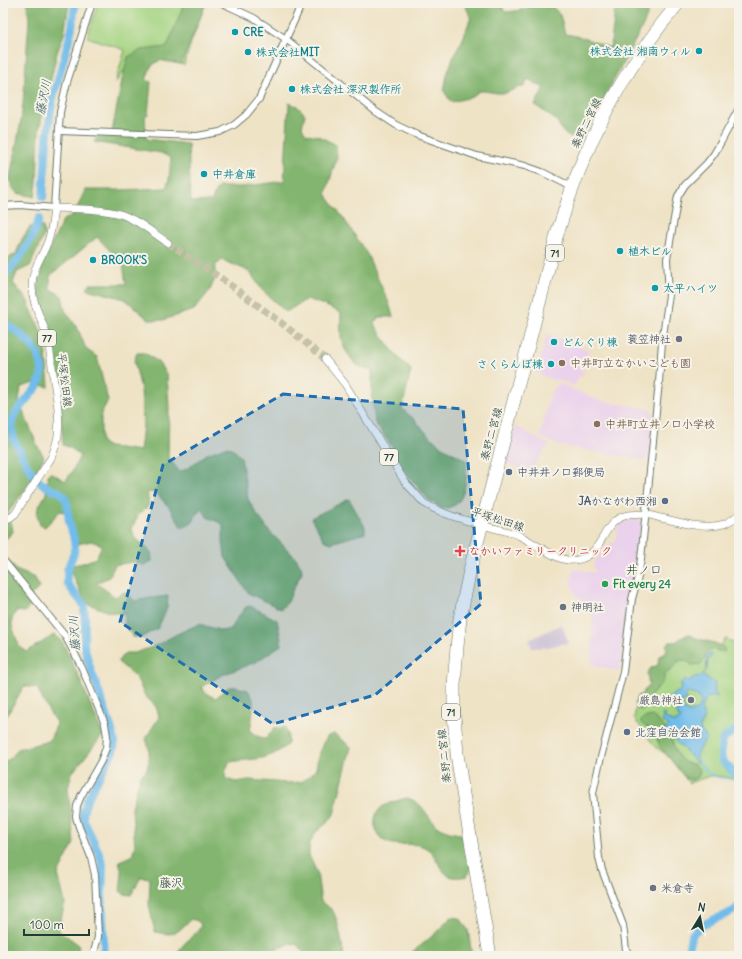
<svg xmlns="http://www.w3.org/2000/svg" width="742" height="959" viewBox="0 0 742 959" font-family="Delius,'Klee One',sans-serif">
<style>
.built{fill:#ead1ec}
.industrial{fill:#cabfd6}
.green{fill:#a4d381;stroke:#62885a}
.forest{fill:#83b56f;stroke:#517952}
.water{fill:#70bcea;stroke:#487c8f;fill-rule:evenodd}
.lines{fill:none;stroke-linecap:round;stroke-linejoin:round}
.stream{stroke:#70bcea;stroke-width:1.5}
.river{stroke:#70bcea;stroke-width:8}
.major-tunnel{stroke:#c5c2a9;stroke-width:7;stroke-dasharray:7 3.5;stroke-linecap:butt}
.minor-casing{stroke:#687767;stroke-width:8}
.major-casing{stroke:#687767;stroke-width:8}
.minor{stroke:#fff;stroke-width:6}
.major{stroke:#fff;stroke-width:7}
.marked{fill:#1f6fb2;fill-opacity:0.2;stroke:#1f6fb2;stroke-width:3;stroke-dasharray:8 5;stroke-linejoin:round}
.culture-dot{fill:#0f9aa8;stroke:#f7f3e8;stroke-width:1.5}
.worship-dot{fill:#6b7280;stroke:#f7f3e8;stroke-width:1.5}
.education-dot{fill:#8d6e63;stroke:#f7f3e8;stroke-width:1.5}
.service-dot{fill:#5c6f8a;stroke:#f7f3e8;stroke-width:1.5}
.health-dot{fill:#e0444e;stroke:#f7f3e8;stroke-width:1.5}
.leisure-dot{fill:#2e9e5b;stroke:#f7f3e8;stroke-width:1.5}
.labels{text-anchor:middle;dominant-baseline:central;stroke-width:4;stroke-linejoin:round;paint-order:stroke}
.shield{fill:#f7f3e8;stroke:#60746a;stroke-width:1}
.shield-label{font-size:10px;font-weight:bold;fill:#1f3d34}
.culture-label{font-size:11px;font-weight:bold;fill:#0d838f;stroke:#f7f3e8;text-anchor:start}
.street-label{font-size:11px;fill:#1f3d34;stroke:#f7f3e8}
.worship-label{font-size:11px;font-weight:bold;fill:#5b616d;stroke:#f7f3e8;text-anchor:end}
.education-label{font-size:11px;font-weight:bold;fill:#785e54;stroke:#f7f3e8;text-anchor:start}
.service-label{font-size:11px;font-weight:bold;fill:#4e5e75;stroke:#f7f3e8;text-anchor:start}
.health-label{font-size:11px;font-weight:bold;fill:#be3a42;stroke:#f7f3e8;text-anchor:start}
.leisure-label{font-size:11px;font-weight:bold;fill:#27864d;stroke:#f7f3e8;text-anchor:start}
.water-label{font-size:12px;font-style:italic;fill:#335d62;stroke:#f7f3e8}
.neighbourhood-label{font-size:12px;fill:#1f3d34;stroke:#f7f3e8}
</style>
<rect width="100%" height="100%" fill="#f7f3e8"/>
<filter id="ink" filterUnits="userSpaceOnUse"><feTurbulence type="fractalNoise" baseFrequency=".025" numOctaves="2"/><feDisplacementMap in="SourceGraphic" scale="8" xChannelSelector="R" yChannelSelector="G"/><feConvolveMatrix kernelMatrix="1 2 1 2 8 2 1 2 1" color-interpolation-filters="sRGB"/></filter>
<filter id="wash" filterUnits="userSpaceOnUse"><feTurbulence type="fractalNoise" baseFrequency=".012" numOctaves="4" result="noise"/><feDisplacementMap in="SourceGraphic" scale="16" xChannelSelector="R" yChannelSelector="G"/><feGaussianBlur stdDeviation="0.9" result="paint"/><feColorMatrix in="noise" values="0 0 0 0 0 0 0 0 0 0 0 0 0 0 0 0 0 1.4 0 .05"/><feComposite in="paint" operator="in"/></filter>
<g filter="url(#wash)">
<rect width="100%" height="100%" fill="#efe3c6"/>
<g class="built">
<polygon points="547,334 589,350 581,371 584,372 582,377 579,376 575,386 556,379 555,381 536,373"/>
<polygon points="559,383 601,401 650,409 650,410 653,412 648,461 557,445 540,436 551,392"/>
<polygon points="515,426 550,445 548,447 547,447 528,473 506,462"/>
<polygon points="631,520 640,520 642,522 634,573 635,573 634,579 632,579 626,618 626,619 621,650 622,651 621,662 619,671 593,665 591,662 593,624 592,612 590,607 575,594 571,581 574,569 584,571 595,573 595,571 593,566 595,559 599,556 606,545 610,546 611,542 615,542 618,526 624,522"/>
</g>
<polygon class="industrial" points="562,624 568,641 567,643 548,647 532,648 529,640"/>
<g class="green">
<polygon points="98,3 206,3 191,43 184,65 154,59 137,59 124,71 115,83 125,50 87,37"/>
<path d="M725,638L733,643L739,652V726C736,727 733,728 730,730C719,737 715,752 721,764C725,770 732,775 738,779L717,776H710L689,783L667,755L657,748L653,744L636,721L634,718L637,702L645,694L661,666L721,646Z"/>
</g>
<g class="forest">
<polygon points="27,3 68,3 68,10 64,34 57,53 39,130 37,182 35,197 17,193 12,188 10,178 21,121 23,103 29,20"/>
<path d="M183,3H206L181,64L160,60L151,66L146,80L151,82L148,114L145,116L146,139L188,144L191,202L212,201L215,192L219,187H242L284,181L289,103L297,106L305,114L302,127L306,134L319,136L336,145L337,157L326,193L329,199L342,216L367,254L382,288L389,303L393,317H379L374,323C385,341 395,356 411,370L402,409L415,420L429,436L442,447L466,460C467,473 467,496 455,505C452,507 446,508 443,509L429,500L395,460L396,452L375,423L372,396V370C367,369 362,368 357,365C354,363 353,361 351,358C339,344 340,331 341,313L324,305L307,299L286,312L262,290L249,271L222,260L215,266V279L210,290L194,310L163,320H149L125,299L87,289L90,284H126L123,264L97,237L50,276V289L62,296L65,310L78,329L86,349L97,357L108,401L101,413V441L108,447L119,448L140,451L143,425L141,389L134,361L137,353H145L158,362L167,375L169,407L168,457L180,472L188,468L207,454L225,447L232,448L241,457L248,499L256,513L269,531L296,558L301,566L302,572L292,591L288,602L281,609L248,593L225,557L223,541V524L207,517L202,507L196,515L193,522L182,528L169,507L156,493L147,492L149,505L138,516L131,530L136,539L151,552L152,561L144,565L132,562L115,565L109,577L96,583L115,597L125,592L135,601L151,598L168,596L167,608L158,628L142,637H133L125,626V614L109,612L86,603L70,570L73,565L83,563L96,558L102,545L91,541L78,544L65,512L60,511L45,527L40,525L37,515L38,508L46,494L48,474L52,473L65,481L72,472L80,456L71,448L63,445L59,383L47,317L39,297L36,274L46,257L63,220L74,215L85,190H119L166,188L169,180L171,158L161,153L94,142L97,137H111L122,80L128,57L141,50L167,47L182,9Z"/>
<path d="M464,3H500L505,12L516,11L537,5H551L560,15L565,34C581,36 595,42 610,48L614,20V14L620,3H647L648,13L643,26L582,139H576L566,135L562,131L557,121L535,105L544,88L528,79L524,87H520L506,93H497L485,91H479L472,97L451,102L444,91L447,74L455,53L463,39L471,17Z"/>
<polygon points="30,227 43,227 44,235 30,266 17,272 13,283 27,300 43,336 46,355 49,385 49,387 34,383 21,387 19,401 37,445 44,457 30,482 8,513 7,519 12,525 13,532 3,542 3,261 16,254 22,239"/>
<polygon points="349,499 365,527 365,533 331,543 324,540 311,518"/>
<path d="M3,554L16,570L35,578L39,588L35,592L31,594C33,603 31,606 25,612L16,611L12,619V626L19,646L26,652L54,635L63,643L78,675L103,735L72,773L68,788L74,843L58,874L65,903L58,930L79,945L77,956H3V810H6L3,799V763L11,758L18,749L49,741L57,724L48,710L37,688L24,686L5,719H3Z"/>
<path d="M250,606L264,613L277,620L281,640V645L256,662L222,675L201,687C205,693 209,696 216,698C231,684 229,685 248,690L253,699V710L250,731L257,736L266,739L274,728L285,727L288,735V744C268,762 254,758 230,762C226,768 224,772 226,779L236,782L249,780L263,781L288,783L301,782L307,778L316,769L318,757L323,743L328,736L334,734L351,747L334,814L330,820L315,833L309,845V855L317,873L321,902C325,905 329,907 332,910C338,917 342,945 344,956H301L304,952L297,945L291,943L276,949L270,956H174L186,942L198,931L201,925L198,921L191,919C175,934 177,936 155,932L149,905L150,878L141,877L131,895L124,894L120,891L122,873L119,861L132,856L135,846L132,808L140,776L146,770L149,762V749L146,738L159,717C156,701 151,704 144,694C141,689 140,684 137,679C132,673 125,668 118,662L121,657L125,653H135L155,646L177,634L199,624L222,631L231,629L238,617L246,607Z"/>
<path d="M689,634C702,643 713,639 725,649L724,652L719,651L714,649C703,652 707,656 701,664L692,665L685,660L678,661L676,665L664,674V680L649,698L648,704L644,709L642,710L638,709L635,704L638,696L641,695L649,685L647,673L651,668L658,665L659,656L664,654L667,652L666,645L669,642H675L683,637Z"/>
<path d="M652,716L656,719L659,723L661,724L665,728L664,734C674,738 672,742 675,750C677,755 681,760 686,763C692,763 696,765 700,770L698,777L691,780L685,777L672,761L660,747L656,736C651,735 648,732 648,727L643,725L641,723V720L644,718Z"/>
<path d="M407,798L413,800L421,806L436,826L449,832L464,835L473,868L467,876C448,880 445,875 436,859C434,856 432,852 429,850C414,838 396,851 382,839C372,831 372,812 384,806C391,802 399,800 407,798Z"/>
<path d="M451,917L460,918L468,930L472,956H406C423,945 438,932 451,917Z"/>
</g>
<path class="water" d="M710,654H712L710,659H708L707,670L703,674V676L714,682C716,688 712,691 718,697H709L706,699L701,709L705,718L701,725L700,730L705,735L706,739C700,749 694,751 699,763L695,762L691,756L687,753L685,750L677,743L672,735L665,733L664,731L669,725L662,722L663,719L662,715L664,714L666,719L670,720L674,723L676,720L679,721L681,719L679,718V716L677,715V710L676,709L675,710L674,708L670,707C670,706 669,704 668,702C667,698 673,695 676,692L678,693C681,690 681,687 681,683L684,680L688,681L695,677L702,676L703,674L706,670L707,659L706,657ZM689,693L698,696L701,703L697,710L689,712L683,709V705L682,703V701L685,700L686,694Z"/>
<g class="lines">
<polyline class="stream" points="699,763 708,773 717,777 739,780"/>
<g class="river">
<polyline points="43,197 47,140 52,102 72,28 75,3"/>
<path d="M3,276C17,266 36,234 39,218"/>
<polyline points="3,323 12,328 22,335 33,347 37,353 41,363 42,369 41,378 37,387 18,410 13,419 12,428 14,440 27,465 37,480 52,490 58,491 64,496 67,503 69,522 73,535 75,547 74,553 67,570 67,583 74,593 84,605 85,622 84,645 91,671 95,681 112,730 115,742 113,751 87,800 83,813 84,821 99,853 103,865 102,894 104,947 102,956"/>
<polyline points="739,730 734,731 723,739 721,749 722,761 739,777"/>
<path d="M688,956C689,949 689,943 691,937C695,928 711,920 720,917C727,914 733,913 739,906"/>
</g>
</g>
</g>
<g filter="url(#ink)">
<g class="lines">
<polyline class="major-tunnel" points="168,243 222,279 284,325 312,348 325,359"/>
<g class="minor-casing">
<g id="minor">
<polyline points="222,3 254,18 286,39 375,111 396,125 417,135 477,156 525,166 542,172 570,186 573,189"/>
<polyline points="59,131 197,136 220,132 234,125 246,115 259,99 302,3"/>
<polyline points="3,206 20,205 54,208 60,112 67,82 92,3"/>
<polyline points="3,560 65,636 74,652 82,668 105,724 107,736 106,748 101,761 81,796 77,806 76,817 79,827 91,857 95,875 98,937 93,956"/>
<polyline points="631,956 626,950 623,925 602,870 599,858 593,793 599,765 623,672 632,599 638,577 641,559 659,382 662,342 669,295 667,259 678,196 685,185 707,163 714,154 721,142 739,108"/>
</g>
</g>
<g class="major-casing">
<g id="major">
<path d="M325,359L345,384L405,482L424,503L433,508L444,513C457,518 471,522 485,526C496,529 509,531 520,536C533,542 555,559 568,560C606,563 598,520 628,515C633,515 640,514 646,514C651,515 656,517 661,518C681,522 703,530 724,524C729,522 735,518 739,514"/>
<path d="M3,523L15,514L51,458C54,451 57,443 58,435C60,417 57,399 54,381C52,365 50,348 46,333C41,317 32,303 32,286C32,267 44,255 49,238C52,228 53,218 54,208C76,209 99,208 120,214C138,220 153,233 168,243"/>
<path d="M487,956L460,793L454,754L451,715V686L454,647L457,618L467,570L554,234C562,210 569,186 579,162C602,105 635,51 675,3"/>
<path d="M493,956L466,794L460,754L457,715V685L460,647L463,618L473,570L559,238C584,152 624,71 682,3"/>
</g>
</g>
<use href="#minor" class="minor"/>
<use href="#major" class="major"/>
</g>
</g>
<path class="marked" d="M283,394L463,409L481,604L375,695L273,724L120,622L163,465Z"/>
<g class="culture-dot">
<circle cx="235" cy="32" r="4"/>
<circle cx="699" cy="51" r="4"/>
<circle cx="248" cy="52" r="4"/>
<circle cx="292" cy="89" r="4"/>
<circle cx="204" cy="174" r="4"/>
<circle cx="620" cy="251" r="4"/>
<circle cx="93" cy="260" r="4"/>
<circle cx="655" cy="288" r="4"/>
<circle cx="554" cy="342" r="4"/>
<circle cx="551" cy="364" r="4"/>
</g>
<g class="worship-dot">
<circle cx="679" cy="339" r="4"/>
<circle cx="563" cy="607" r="4"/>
<circle cx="691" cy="700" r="4"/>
<circle cx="653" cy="888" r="4"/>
</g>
<g class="education-dot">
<circle cx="562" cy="363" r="4"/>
<circle cx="597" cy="424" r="4"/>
</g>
<g class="service-dot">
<circle cx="509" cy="472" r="4"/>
<circle cx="665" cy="501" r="4"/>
<circle cx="627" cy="732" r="4"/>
</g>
<path class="health-dot" d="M458 545h4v4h4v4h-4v4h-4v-4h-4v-4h4z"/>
<circle class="leisure-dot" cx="605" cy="584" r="4"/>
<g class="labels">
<g class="shield">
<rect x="546" y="245" width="18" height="16" rx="3"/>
<rect x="38" y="330" width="18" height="16" rx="3"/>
<rect x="380" y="449" width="18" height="16" rx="3"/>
<rect x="442" y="704" width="18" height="16" rx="3"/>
</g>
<g class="shield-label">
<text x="555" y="253">71</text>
<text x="47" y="338">77</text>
<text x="389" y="457">77</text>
<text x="451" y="712">71</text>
</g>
<g class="culture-label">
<text x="243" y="32">CRE</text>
<text x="691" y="51" text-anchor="end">株式会社 湘南ウィル</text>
<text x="256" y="52">株式会社MIT</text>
<text x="300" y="89">株式会社 深沢製作所</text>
<text x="212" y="174">中井倉庫</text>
<text x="628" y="251">植木ビル</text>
<text x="101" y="260">BROOK'S</text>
<text x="663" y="288">太平ハイツ</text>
<text x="562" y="342">どんぐり棟</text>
<text x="543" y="364" text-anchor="end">さくらんぼ棟</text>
</g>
<g class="street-label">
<text transform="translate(586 123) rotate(-64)">秦野二宮線</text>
<text transform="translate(65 380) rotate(83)">平塚松田線</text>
<text transform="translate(491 434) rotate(-75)">秦野二宮線</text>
<text transform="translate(498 519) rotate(18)">平塚松田線</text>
<text transform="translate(444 756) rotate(-96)">秦野二宮線</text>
</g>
<g class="worship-label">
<text x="671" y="339">蓑笠神社</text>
<text x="571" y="607" text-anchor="start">神明社</text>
<text x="683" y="700">厳島神社</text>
<text x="661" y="888" text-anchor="start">米倉寺</text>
</g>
<g class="education-label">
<text x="570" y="363">中井町立なかいこども園</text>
<text x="605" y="424">中井町立井ノ口小学校</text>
</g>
<g class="service-label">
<text x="517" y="472">中井井ノ口郵便局</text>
<text x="657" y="501" text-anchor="end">JAかながわ西湘</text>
<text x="635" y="732">北窪自治会館</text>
</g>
<g class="health-label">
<text x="469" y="551">なかいファミリークリニック</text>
</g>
<g class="leisure-label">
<text x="613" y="584">Fit every 24</text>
</g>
<g class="water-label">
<text transform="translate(43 97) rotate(-79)">藤沢川</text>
<text transform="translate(74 633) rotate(-94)">藤沢川</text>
</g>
<g class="neighbourhood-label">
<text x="644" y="569">井ノ口</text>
<text x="171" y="882">藤沢</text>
</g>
</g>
<rect width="742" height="959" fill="none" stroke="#f7f3e8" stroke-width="16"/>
<g transform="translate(700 917) rotate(10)" stroke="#f7f3e8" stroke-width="3" paint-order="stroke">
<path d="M0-3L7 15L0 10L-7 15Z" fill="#1f3d34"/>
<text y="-6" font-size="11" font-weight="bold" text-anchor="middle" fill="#1f3d34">N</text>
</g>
<path d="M24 929v6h65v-6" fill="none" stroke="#1f3d34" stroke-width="2"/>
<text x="30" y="929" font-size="12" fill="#1f3d34" stroke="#f7f3e8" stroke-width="3" paint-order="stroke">100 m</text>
</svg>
